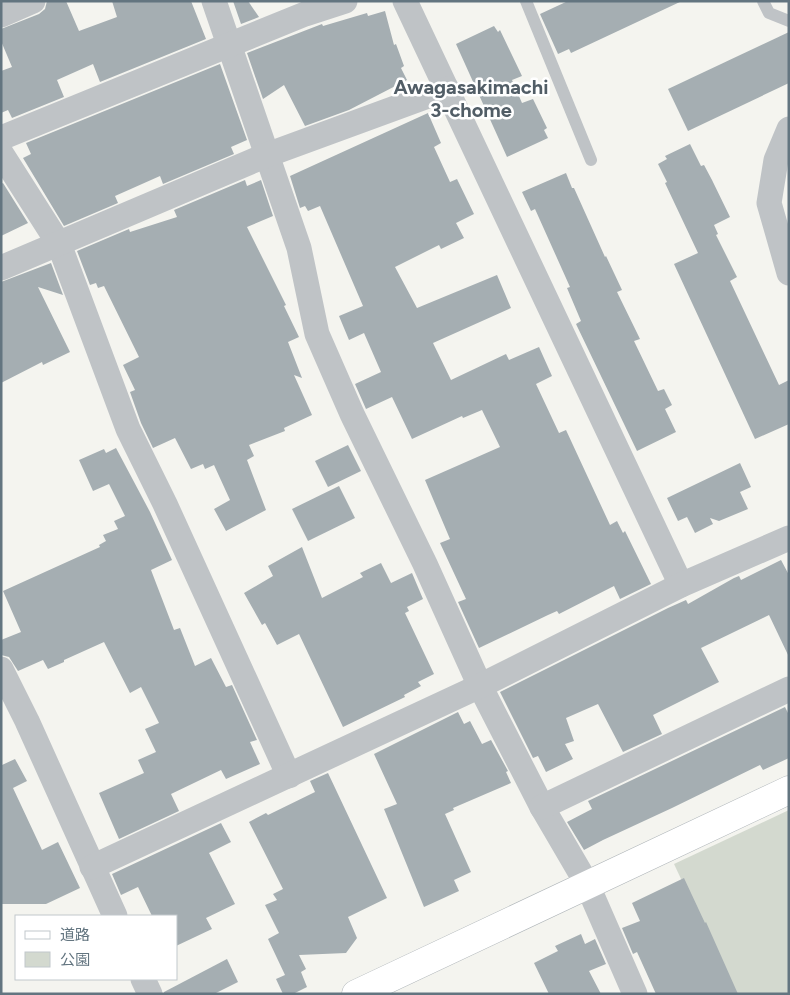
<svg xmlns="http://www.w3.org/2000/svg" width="790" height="995" viewBox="0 0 790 995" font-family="Figtree,'Noto Sans JP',sans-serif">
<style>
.green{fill:#d3d9cf}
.building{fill:#a5aeb2}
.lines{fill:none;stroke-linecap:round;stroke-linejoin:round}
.secondary-casing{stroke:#afb5b9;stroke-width:29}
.lane{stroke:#bfc3c6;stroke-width:12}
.street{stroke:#bfc3c6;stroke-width:25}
.secondary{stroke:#fff;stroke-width:28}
.labels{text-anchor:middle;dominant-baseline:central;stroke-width:5;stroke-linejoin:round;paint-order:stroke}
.neighbourhood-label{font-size:20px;font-weight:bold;fill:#515d66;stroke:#fff}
</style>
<rect width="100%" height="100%" fill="#f4f4ef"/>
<polygon class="green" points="789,810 789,994 735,994 674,864"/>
<g class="building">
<polygon points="47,1 66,1 79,31 117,17 112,1 191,1 206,39 100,82 93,64 57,80 64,97 12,118 8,110 1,113 1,71 12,67 1,41 1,29 39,14 45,9"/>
<polygon points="233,1 248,1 259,17 241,24"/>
<polygon points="568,1 682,1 571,53 569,49 558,54 540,14"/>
<polygon points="385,11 394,45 396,44 404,66 401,68 407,80 349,110 305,126 284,85 263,99 247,53 322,24 323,26 367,13 368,16"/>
<polygon points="494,26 498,32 500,30 522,76 512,80 522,103 533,99 547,128 544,130 548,138 507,157 456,44"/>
<polygon points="789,32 789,83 688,131 668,89"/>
<polygon points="220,64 247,140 231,147 234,154 163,184 160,176 115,196 118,203 64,226 23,158 31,154 26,143"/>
<polygon points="428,113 441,143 434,147 450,182 457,179 474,214 456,223 464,238 441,249 439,245 395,267 417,308 497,275 511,308 433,343 451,380 506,354 509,360 539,347 552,376 536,384 559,433 566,430 610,525 617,521 623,533 625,531 651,584 620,599 614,586 559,614 557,611 548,615 479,648 458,602 466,599 440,543 450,539 425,480 500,447 482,410 463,418 462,416 412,439 392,397 366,409 355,384 381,372 364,333 349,340 339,316 363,306 320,206 308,211 305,206 300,208 290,176"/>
<polygon points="690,144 701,166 704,165 712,180 730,217 714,225 718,234 716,235 737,277 730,281 779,385 789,380 789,424 755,439 674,264 698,253 665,183 667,182 658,164 667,159 665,156"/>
<polygon points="566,173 572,188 574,188 605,257 606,256 622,290 617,292 640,339 634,341 658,391 664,389 672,405 665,409 676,432 637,451 576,324 581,321 567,288 570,287 535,209 531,211 522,192"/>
<polygon points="245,180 247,186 261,180 273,216 247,227 286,305 284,306 299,337 288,342 302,378 294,375 312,415 284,428 285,431 249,445 254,456 247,460 266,510 226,531 214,509 230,500 214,465 205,469 203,464 191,469 175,438 153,448 141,423 130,392 135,390 123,365 139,357 104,286 98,288 96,283 90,285 77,251 129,229 130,232 177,217 174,210"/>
<polygon points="3,183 28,223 1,236 1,184"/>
<polygon points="51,263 63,295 38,287 70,352 43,365 42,362 1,383 1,282"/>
<polygon points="348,445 361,471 328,487 315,461"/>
<polygon points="116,448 150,512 172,560 151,570 174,630 180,628 195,666 211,658 226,687 232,685 257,740 250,742 260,764 226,779 221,770 171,794 179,811 119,839 99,793 144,773 138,760 156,752 145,729 159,723 141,687 130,693 104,642 64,660 64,662 48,669 43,660 18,671 9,657 1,655 1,640 21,632 3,591 100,547 99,545 106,541 103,535 118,529 114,521 125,516 109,484 93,491 79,460 104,449 106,453"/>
<polygon points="740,463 751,487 740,492 748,509 719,521 710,518 713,524 695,533 687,517 678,521 667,498"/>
<polygon points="339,486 355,518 308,541 292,509"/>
<polygon points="302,547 322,598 363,577 360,573 381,563 391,583 412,573 423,599 407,607 409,611 405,613 434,674 418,682 421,686 404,695 405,697 343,727 299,634 277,645 265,623 262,625 244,593 273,576 268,566"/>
<polygon points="781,560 789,575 789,657 769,615 701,648 719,682 653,715 662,734 623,752 598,704 566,718 574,741 565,744 573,759 546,772 538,756 533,758 500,692 668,608 686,600 688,604 734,578 739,576 741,580"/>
<polygon points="785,707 789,715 789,758 763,770 760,765 672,808 603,840 584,850 567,822 592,809 588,801"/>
<polygon points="458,712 464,724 470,721 482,744 491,740 508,771 506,772 511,783 453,808 454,810 445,814 471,872 454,880 459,891 424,907 384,809 397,804 374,754"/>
<polygon points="15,759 27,781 13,788 42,850 58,842 80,888 46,904 1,904 1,763 2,765"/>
<polygon points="328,773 387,898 348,917 357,938 346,953 299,955 306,969 301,972 307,987 293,994 283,994 276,979 285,975 268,939 279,933 265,905 277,900 273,894 283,889 249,822 266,813 268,815 315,792 310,781"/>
<polygon points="221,823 231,842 209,853 235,904 206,918 212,929 176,946 176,916 152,916 138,887 121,895 112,874"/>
<polygon points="684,878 705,923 706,922 738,994 656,994 637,952 633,954 622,928 640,921 632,903"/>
<polygon points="581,934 585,944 595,939 606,964 589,971 601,994 549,994 534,963 558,951 555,946"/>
<polygon points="227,959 238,982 214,994 164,994 164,992"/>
</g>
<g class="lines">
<g class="secondary-casing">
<polyline id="secondary" points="356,994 789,790"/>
</g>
<g class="lane">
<polyline points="526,1 591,160"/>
<polyline points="763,1 769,13 789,21"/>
</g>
<g class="street">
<polyline points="214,1 299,248 317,334 352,414 425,564 480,686 542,807 587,884 635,994"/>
<polyline points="405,1 681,585"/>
<polyline points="1,15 33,1"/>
<polyline points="789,129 776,160 769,203 789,273"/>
<polyline points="1,138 305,14 345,1"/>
<polyline points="1,153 59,244 128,429 165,504 289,776"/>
<polyline points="1,268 267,155 447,89"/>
<polyline points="1,669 27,721 115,916"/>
<polyline points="542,807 789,689"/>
<polyline points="92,867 480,686 681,585 789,538"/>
<polyline points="143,979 150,994"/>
</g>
<use href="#secondary" class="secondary"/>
</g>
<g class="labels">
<g class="neighbourhood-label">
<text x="471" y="87">Awagasakimachi<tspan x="471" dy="23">3-chome</tspan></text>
</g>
</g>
<rect width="790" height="995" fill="none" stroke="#637580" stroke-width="5"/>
<rect x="15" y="915" width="162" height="65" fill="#ffffff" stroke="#c1c8cc"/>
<rect x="25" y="931" width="25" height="8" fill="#ffffff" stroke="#c1c8cc"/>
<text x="60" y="940" font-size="15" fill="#637580">道路</text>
<rect x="25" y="952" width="25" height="15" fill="#d3d9cf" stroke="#c1c8cc"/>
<text x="60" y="965" font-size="15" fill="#637580">公園</text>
</svg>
